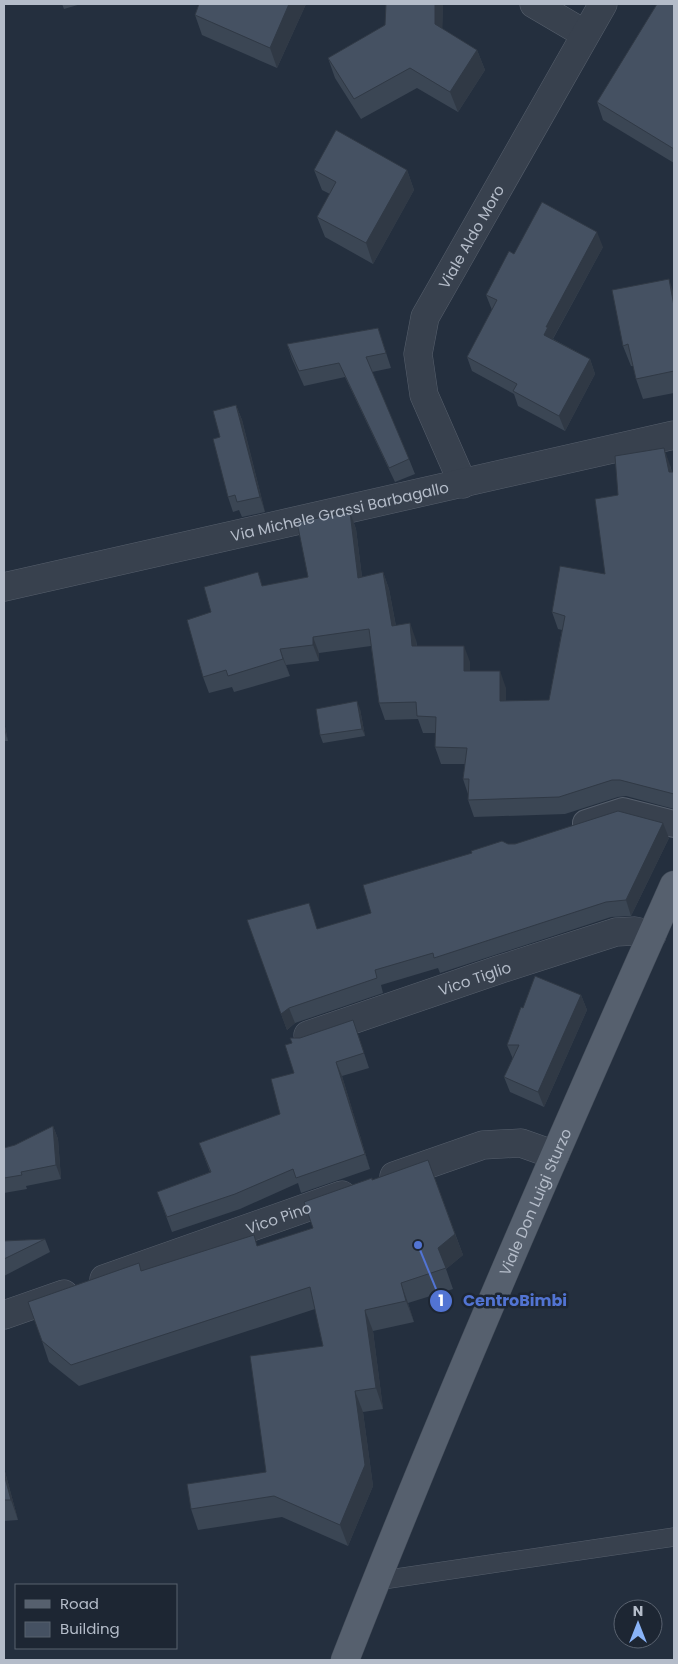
<svg xmlns="http://www.w3.org/2000/svg" width="678" height="1664" viewBox="0 0 678 1664" font-family="Poppins,sans-serif">
<style>
.lines{fill:none;stroke-linecap:round;stroke-linejoin:round}
.service-casing{stroke:#565f6c;stroke-width:19}
.pedestrian-casing{stroke:#565f6c;stroke-width:28}
.minor-casing{stroke:#565f6c;stroke-width:29}
.tertiary-casing{stroke:#565f6c;stroke-width:29}
.primary-casing{stroke:#414a57;stroke-width:29}
.service{stroke:#38414e;stroke-width:18}
.pedestrian{stroke:#38414e;stroke-width:26}
.minor{stroke:#38414e;stroke-width:28}
.tertiary{stroke:#38414e;stroke-width:28}
.primary{stroke:#56606e;stroke-width:28}
.wall{fill:#3b4654}
.shaded-wall{fill:#303945}
.building{fill:#455162;stroke:#303945}
.labels{text-anchor:middle;dominant-baseline:central;stroke-width:5;stroke-linejoin:round;paint-order:stroke}
.street-label{font-size:15px;fill:#b4bcc9;stroke:#1d2633}
.leader{fill:none;stroke:#5274d3;stroke-width:2}
.callout-dot{fill:#5274d3;stroke:#1d2633;stroke-width:2}
.mark-label{font-size:15px;text-anchor:middle;font-weight:bold;fill:#fff}
.callout-label{font-size:16px;text-anchor:middle;font-weight:bold;fill:#5274d3;stroke:#1d2633;stroke-width:5;stroke-linejoin:round;paint-order:stroke}
</style>
<rect width="100%" height="100%" fill="#242f3e"/>
<g class="lines">
<g class="service-casing">
<polyline id="service" points="376,1581 674,1537"/>
</g>
<g class="pedestrian-casing">
<polyline id="pedestrian" points="586,823 623,811 674,824"/>
</g>
<g class="minor-casing">
<g id="minor">
<polyline points="534,4 585,34"/>
<path id="s1" d="M308,1035L498,970L616,932L635,931L652,935"/>
<polyline points="394,1176 483,1145 521,1143 555,1155"/>
<path id="s2" d="M104,1279L342,1195"/>
<polyline points="4,1315 64,1294"/>
</g>
</g>
<g class="tertiary-casing">
<g id="tertiary">
<path id="s3" d="M463,484L424,395L418,354L425,317L603,4"/>
<path id="s4" d="M4,587L674,435"/>
</g>
</g>
<g class="primary-casing">
<g id="primary">
<path id="s5" d="M345,1660C447,1399 560,1141 674,885"/>
</g>
</g>
<use href="#service" class="service"/>
<use href="#pedestrian" class="pedestrian"/>
<use href="#minor" class="minor"/>
<use href="#tertiary" class="tertiary"/>
<use href="#primary" class="primary"/>
</g>
<g class="wall">
<polygon points="62,4 81,4 64,9"/>
<polygon points="199,4 306,4 277,68 202,35 195,15"/>
<polygon points="443,4 442,29 477,50 485,70 458,112 417,88 361,119 335,78 328,58 385,25"/>
<polygon points="674,4 674,163 603,120 597,102"/>
<polygon points="314,170 407,170 414,190 373,264 325,237 317,217 330,194 322,190"/>
<polygon points="603,247 553,339 590,359 595,374 565,431 518,406 514,394 472,371 467,357 492,310 486,295 514,254"/>
<polygon points="674,294 674,393 643,399 636,379 633,366 631,366 623,346"/>
<polygon points="378,328 391,368 372,372 409,459 415,474 395,482 345,377 304,386 292,359 287,344"/>
<polygon points="236,405 242,420 265,512 242,517 239,510 233,512 228,497 220,437"/>
<polygon points="670,465 672,472 674,472 674,809 626,796 618,797 565,814 474,817 468,800 468,794 463,779 465,764 441,764 435,747 436,733 423,733 418,719 385,720 379,703 371,646 319,653 319,661 286,665 290,676 234,692 232,687 209,693 203,677 211,612 263,586 308,577 350,512 356,529 362,577 383,572 389,589 396,626 416,640 417,646 470,662 470,671 506,688 506,701 549,700 562,630 558,629 552,612 605,574 618,495"/>
<polygon points="360,709 365,736 323,743 320,735"/>
<polygon points="4,722 8,741 4,741"/>
<polygon points="669,838 631,916 611,917 440,973 438,968 381,985 383,993 295,1023 287,1030 247,920 318,929 371,913 508,844"/>
<polygon points="581,995 587,1010 544,1107 510,1092 504,1077 513,1059 507,1045 523,1008"/>
<polygon points="353,1020 369,1068 342,1076 370,1169 301,1193 298,1183 240,1209 172,1232 157,1192 210,1172 199,1143 280,1114 294,1073 292,1043 300,1038"/>
<polygon points="53,1126 58,1139 61,1179 26,1186 27,1189 4,1193 4,1148 15,1145"/>
<polygon points="428,1160 463,1255 446,1269 453,1289 408,1303 414,1322 373,1331 383,1409 363,1412 373,1486 348,1546 282,1517 198,1530 191,1509 266,1472 323,1346 315,1309 79,1386 49,1362 42,1341 142,1271 258,1246 313,1228 373,1180"/>
<polygon points="45,1239 50,1252 4,1276 4,1241"/>
<polygon points="4,1468 18,1520 4,1521"/>
</g>
<g class="shaded-wall">
<polygon points="289,4 306,4 277,68 270,48"/>
<polygon points="435,4 443,4 442,45 435,24"/>
<polygon points="477,50 485,70 458,112 450,92"/>
<polygon points="407,170 414,190 373,264 366,243"/>
<polygon points="597,232 603,247 552,340 544,335 546,327"/>
<polygon points="669,279 674,294 674,306"/>
<polygon points="590,359 595,374 565,431 559,416"/>
<polygon points="236,405 242,420 265,512 260,497"/>
<polygon points="664,448 670,465 674,483 669,472"/>
<polygon points="350,512 356,529 364,594 358,578"/>
<polygon points="383,572 389,589 399,643 392,626"/>
<polygon points="410,623 416,640 418,662 412,646"/>
<polygon points="313,637 319,653 319,661 313,645"/>
<polygon points="464,646 470,662 470,688 464,671"/>
<polygon points="280,649 286,665 290,676 283,659"/>
<polygon points="500,671 506,688 506,718 500,701"/>
<polygon points="357,701 360,709 365,736 362,729"/>
<polygon points="4,722 8,741 4,730"/>
<polygon points="663,823 669,838 631,916 626,900"/>
<polygon points="581,995 587,1010 544,1107 538,1092"/>
<polygon points="289,1008 295,1023 287,1030 281,1014"/>
<polygon points="336,1062 342,1076 370,1169 365,1154"/>
<polygon points="53,1126 58,1139 61,1179 56,1165"/>
<polygon points="455,1234 463,1255 446,1269 438,1248"/>
<polygon points="401,1283 408,1303 414,1322 406,1301"/>
<polygon points="365,1310 373,1331 383,1409 376,1388"/>
<polygon points="355,1391 363,1412 373,1486 348,1546 340,1525"/>
<polygon points="4,1468 18,1520 11,1500 4,1474"/>
</g>
<g class="building">
<polygon points="199,4 289,4 270,48 195,15"/>
<polygon points="386,4 435,4 435,24 477,50 450,92 410,68 354,99 328,58 385,25"/>
<polygon points="657,4 674,4 674,149 597,102"/>
<polygon points="336,130 407,170 366,243 317,217 336,182 314,170"/>
<polygon points="542,202 597,232 546,327 548,327 544,335 590,359 559,416 513,391 517,384 467,357 497,300 486,295 509,251 514,254"/>
<polygon points="669,279 674,306 674,371 636,379 628,344 623,346 612,290"/>
<polygon points="378,328 386,353 366,357 409,459 389,468 339,363 299,371 287,344"/>
<polygon points="236,405 260,497 237,502 235,495 228,497 213,439 220,437 213,411"/>
<polygon points="664,448 669,472 674,472 674,794 620,780 612,780 559,797 468,800 469,779 463,779 467,748 435,747 436,717 417,716 416,702 379,703 369,629 313,637 313,645 280,649 283,659 228,676 226,670 203,677 187,620 211,612 204,587 258,572 262,586 308,577 297,522 350,512 358,578 383,572 392,626 410,623 412,646 464,646 464,671 500,671 500,701 549,700 565,616 552,612 560,566 605,574 595,499 618,495 615,456"/>
<polygon points="357,701 362,729 320,735 316,709"/>
<polygon points="618,811 663,823 626,900 606,902 434,958 433,953 375,970 377,978 289,1008 281,1014 247,920 309,903 317,929 371,913 363,885 472,853 471,851 502,841 508,844 515,844"/>
<polygon points="535,976 581,995 538,1092 504,1077 519,1045 507,1045 521,1007 523,1008"/>
<polygon points="353,1020 364,1053 336,1062 365,1154 296,1178 293,1169 235,1194 167,1217 157,1192 211,1172 199,1143 280,1114 271,1079 294,1073 285,1045 292,1043 290,1038 300,1038"/>
<polygon points="53,1126 56,1165 21,1172 22,1175 4,1178 4,1148 15,1145"/>
<polygon points="428,1160 455,1234 438,1248 446,1268 401,1283 406,1301 365,1310 376,1388 355,1391 365,1465 340,1525 274,1496 191,1509 187,1484 266,1472 250,1356 323,1346 310,1287 71,1365 42,1341 28,1302 139,1263 141,1271 254,1235 257,1246 313,1228 304,1202 372,1178 372,1180"/>
<polygon points="45,1239 4,1259 4,1241"/>
<polygon points="4,1474 11,1500 4,1500"/>
</g>
<g class="labels">
<g class="street-label">
<text stroke="none"><textPath href="#s3" startOffset="269">Viale Aldo Moro</textPath></text>
<text stroke="none"><textPath href="#s4" startOffset="344">Via Michele Grassi Barbagallo</textPath></text>
<text stroke="none"><textPath href="#s1" startOffset="176">Vico Tiglio</textPath></text>
<text stroke="none"><textPath href="#s5" startOffset="496">Viale Don Luigi Sturzo</textPath></text>
<text stroke="none"><textPath href="#s2" startOffset="185">Vico Pino</textPath></text>
</g>
</g>
<path class="leader" d="M418 1245L441 1301"/>
<g class="callout-dot">
<circle cx="418" cy="1245" r="5"/>
<circle cx="441" cy="1301" r="12"/>
</g>
<g class="mark-label">
<text x="441" y="1306">1</text>
</g>
<g class="callout-label">
<text x="515" y="1306">CentroBimbi</text>
</g>
<rect width="678" height="1664" fill="none" stroke="#b4bcc9" stroke-width="10"/>
<rect x="15" y="1584" width="162" height="65" fill="#1d2633" stroke="#59626f"/>
<rect x="25" y="1600" width="25" height="8" fill="#56606e" stroke="#59626f"/>
<text x="60" y="1609" font-size="15" fill="#b4bcc9">Road</text>
<rect x="25" y="1622" width="25" height="15" fill="#455162" stroke="#59626f"/>
<text x="60" y="1634" font-size="15" fill="#b4bcc9">Building</text>
<g transform="translate(638 1624)"><circle r="24" fill="#1d2633" stroke="#59626f"/>
<path d="M0-4L9 19L0 12L-9 19Z" fill="#8ab4f8"/>
<text y="-8" font-size="14" font-weight="bold" text-anchor="middle" fill="#b4bcc9">N</text>
</g>
</svg>
